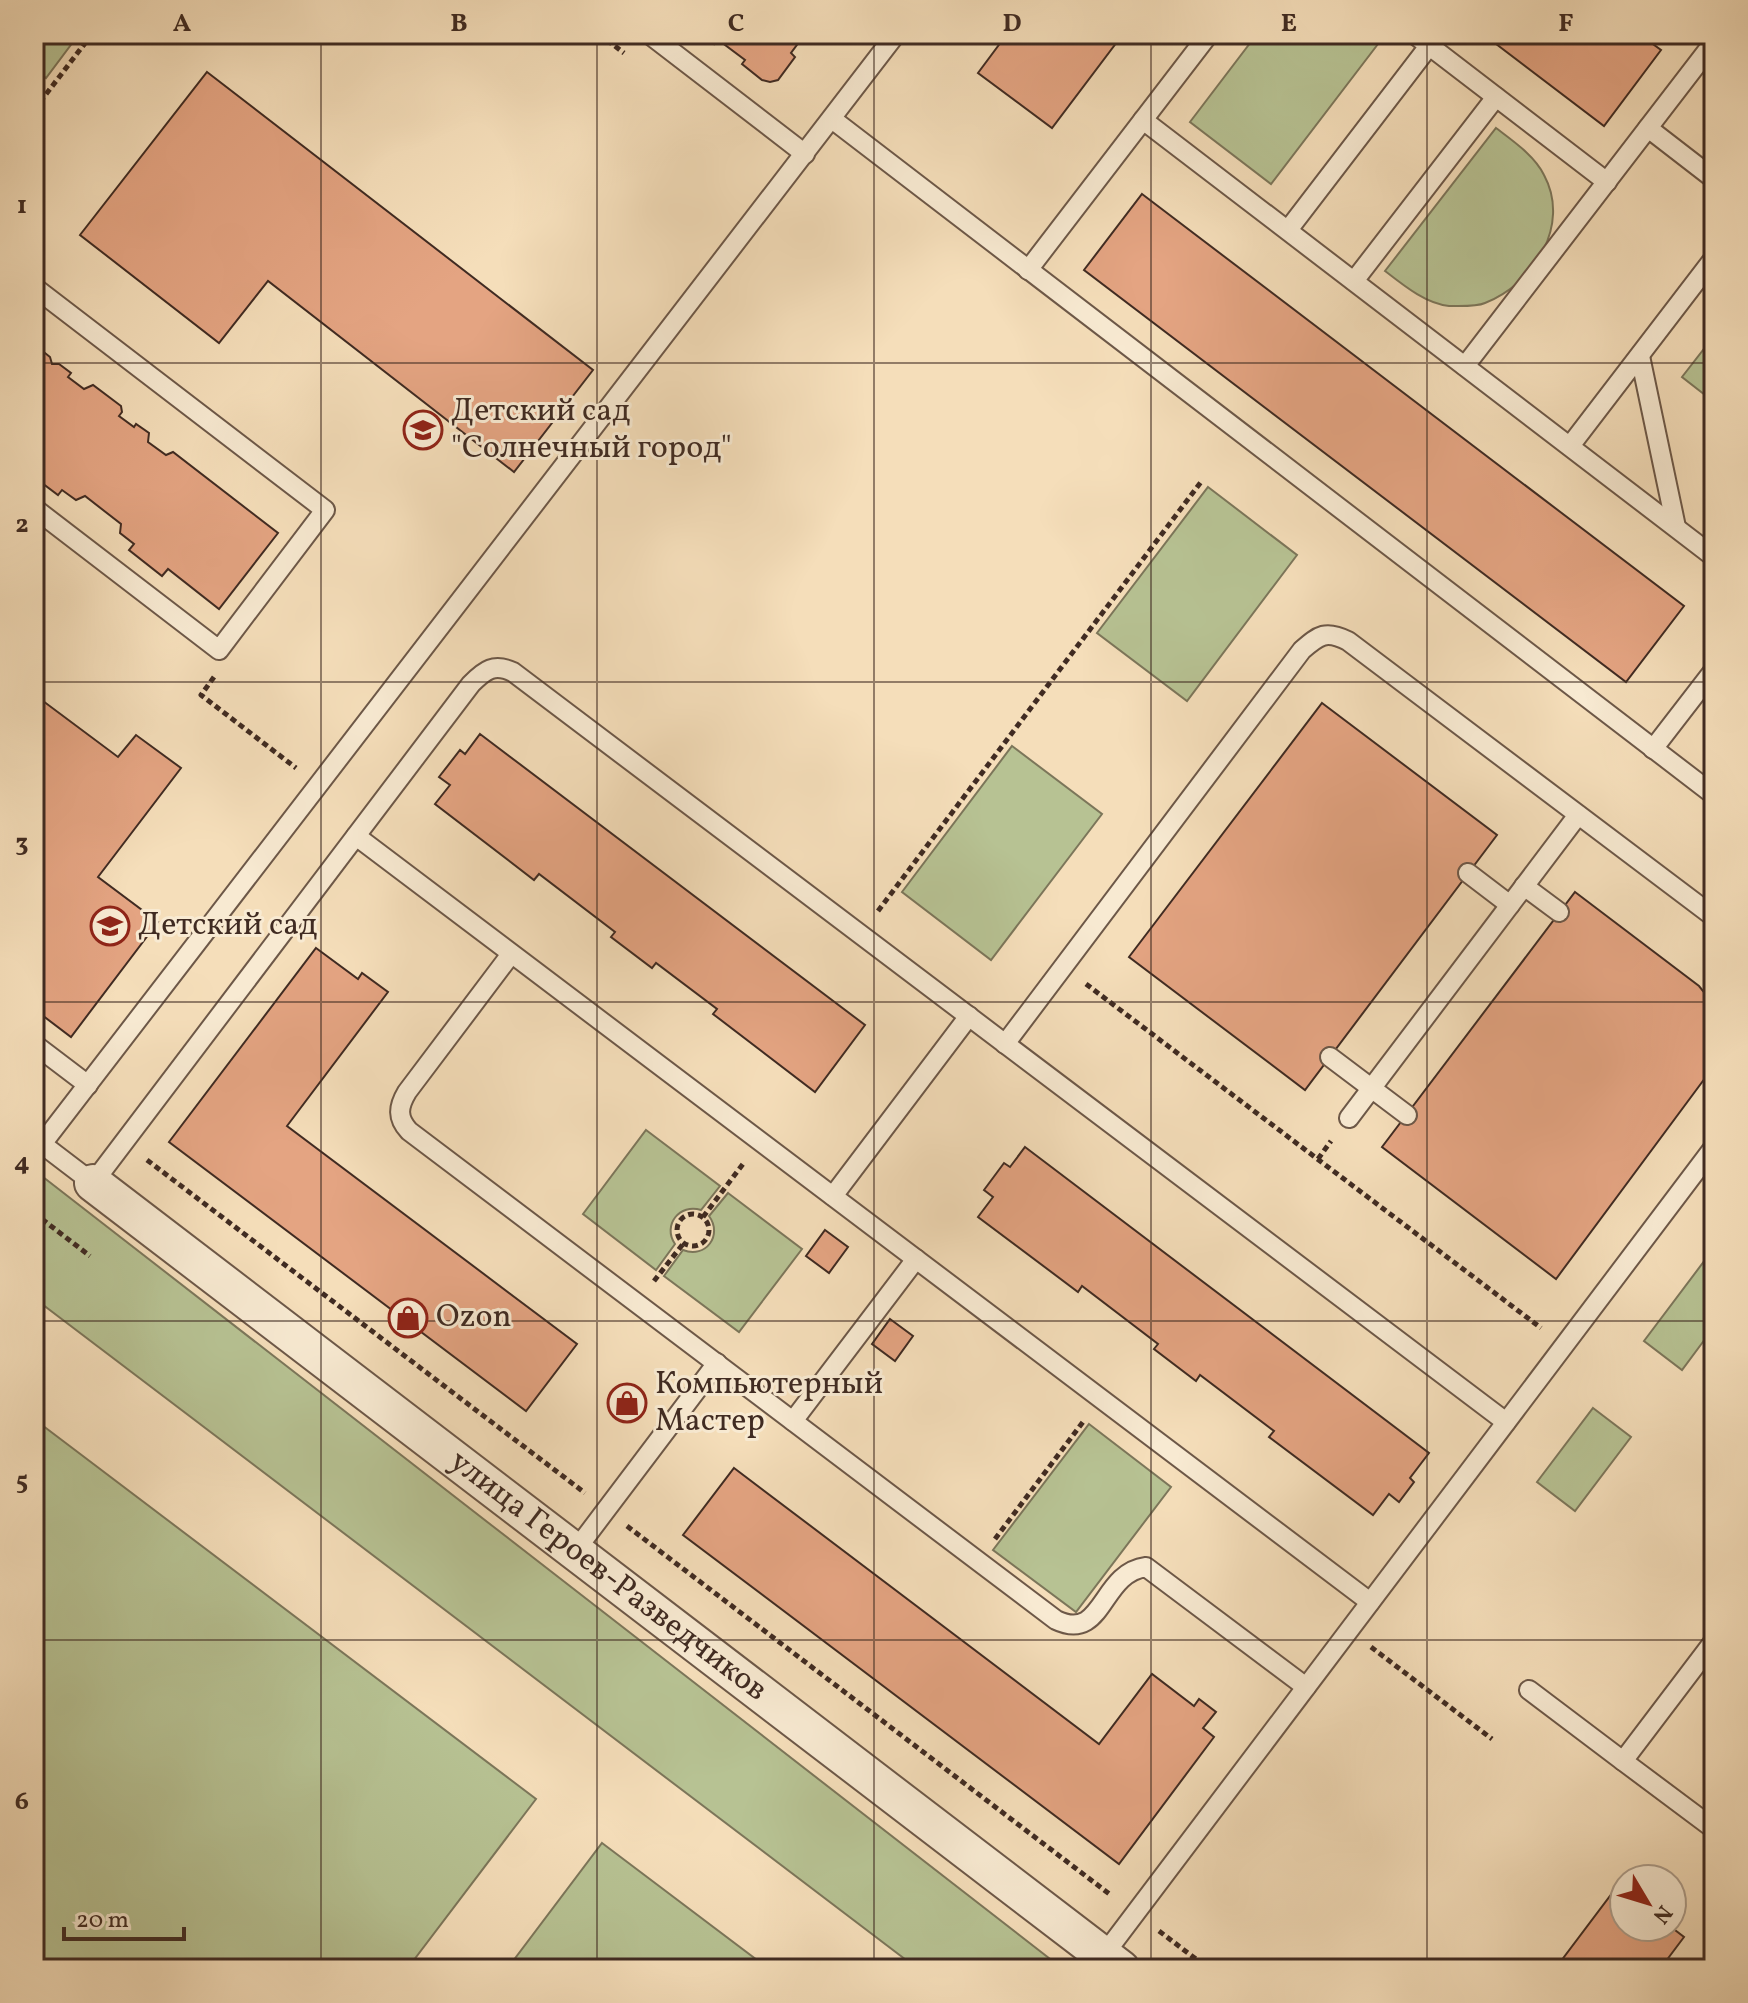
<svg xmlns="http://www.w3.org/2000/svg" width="1748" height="2003" viewBox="0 0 1748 2003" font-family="Vollkorn,serif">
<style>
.green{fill:#b7c293;stroke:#7c765a;stroke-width:2}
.building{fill:#e4a482;stroke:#402b22;stroke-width:2}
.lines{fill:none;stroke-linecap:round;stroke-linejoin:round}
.service-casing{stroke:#6d5848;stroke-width:22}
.minor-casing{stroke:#6d5848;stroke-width:40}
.path{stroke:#402b22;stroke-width:5;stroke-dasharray:6 4;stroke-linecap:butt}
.service{stroke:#f8ead2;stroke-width:18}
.minor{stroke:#f8ead2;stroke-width:36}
.grid{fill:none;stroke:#402b22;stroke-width:2;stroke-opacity:0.55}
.labels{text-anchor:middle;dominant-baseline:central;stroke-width:6;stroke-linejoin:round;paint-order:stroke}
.poi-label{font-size:32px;fill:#402b22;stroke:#f8ead2;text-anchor:start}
.street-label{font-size:32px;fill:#402b22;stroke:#f8ead2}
.neatline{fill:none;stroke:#402b22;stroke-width:3}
.grid-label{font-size:26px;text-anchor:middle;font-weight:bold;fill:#402b22}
</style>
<rect width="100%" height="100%" fill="#f5deba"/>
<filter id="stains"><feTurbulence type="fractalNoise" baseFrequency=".0025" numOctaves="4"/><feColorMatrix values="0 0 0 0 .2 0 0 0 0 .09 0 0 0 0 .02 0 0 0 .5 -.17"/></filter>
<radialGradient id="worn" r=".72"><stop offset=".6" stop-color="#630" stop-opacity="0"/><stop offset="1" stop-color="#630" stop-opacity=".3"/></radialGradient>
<g class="green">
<polygon points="34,34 79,34 46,78 34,69"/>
<polygon points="1257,34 1365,34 1378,44 1271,184 1190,122"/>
<path d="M1496,128C1513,141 1535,156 1544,175C1571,225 1534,284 1485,303C1476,307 1460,306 1449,306C1426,304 1403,285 1385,271Z"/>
<polygon points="1714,336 1714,402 1682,377"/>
<polygon points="1208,487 1297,555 1187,701 1097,633"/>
<polygon points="1012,746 1102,814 991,960 902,892"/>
<path d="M646,1130L720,1186L701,1210C680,1203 662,1225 675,1244L656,1270L583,1214Z"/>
<polygon points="34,1170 1063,1969 918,1969 34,1298"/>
<path d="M728,1193L802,1249L739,1332L664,1276L683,1250C706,1259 723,1235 709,1216Z"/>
<polygon points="1705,1260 1714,1267 1714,1327 1682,1370 1644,1341"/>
<polygon points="1593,1408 1631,1437 1575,1511 1537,1482"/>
<polygon points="34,1419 536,1799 407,1969 34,1967"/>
<polygon points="1089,1424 1171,1487 1076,1612 993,1550"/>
<polygon points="602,1843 769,1969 507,1969"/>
</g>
<g class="building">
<polygon points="701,34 805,34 791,53 795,57 778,80 770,82 762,80 742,64 745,60 717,39 714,44"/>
<polygon points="1007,34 1123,34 1052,128 978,73"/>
<polygon points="1483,34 1639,34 1661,50 1604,126"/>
<polygon points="207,72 593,370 514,472 268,281 219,343 80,235"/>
<polygon points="1142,194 1684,606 1626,682 1084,270"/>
<polygon points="40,349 50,357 52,364 59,364 71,373 68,377 84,389 93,385 121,406 122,412 119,416 134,427 136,424 149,433 148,442 166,455 173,452 278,533 219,609 168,569 162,576 129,550 134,544 120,533 121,524 85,496 76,500 62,490 58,495 34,477 34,350 37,352"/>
<polygon points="43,701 118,757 136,735 181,768 98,877 158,922 71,1037 34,1009 34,712"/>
<polygon points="1322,703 1497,835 1305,1090 1129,957"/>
<polygon points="480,734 865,1025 815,1092 713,1014 717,1009 656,963 652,968 611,937 615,932 539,874 534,880 435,804 450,785 439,777 460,750 465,754"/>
<polygon points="1575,892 1699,986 1712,1002 1714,1066 1556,1279 1382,1147"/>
<polygon points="316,948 358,979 362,973 388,992 287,1126 577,1344 526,1411 169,1142"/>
<polygon points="1025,1147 1429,1453 1410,1478 1414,1482 1399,1502 1389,1494 1373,1515 1269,1437 1274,1431 1200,1375 1196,1381 1154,1349 1158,1344 1082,1286 1078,1292 978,1217 993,1197 984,1190 1004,1163 1010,1167"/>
<polygon points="825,1230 848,1247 829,1273 806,1256"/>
<polygon points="890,1319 913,1336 895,1361 872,1344"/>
<polygon points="734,1468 1099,1744 1152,1674 1194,1706 1199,1699 1216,1712 1203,1728 1214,1737 1119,1864 683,1535"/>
<polygon points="1613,1892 1624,1901 1624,1927 1671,1927 1684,1937 1660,1969 1555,1969"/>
</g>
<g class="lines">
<g class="service-casing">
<g id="service">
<polyline points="649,34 805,154"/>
<polyline points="1414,34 1607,182"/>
<polyline points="832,119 1714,795"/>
<polyline points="1143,120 1714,557"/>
<polyline points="1648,128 1714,179"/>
<polyline points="1288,230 1429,46"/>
<polyline points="1028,270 1209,34"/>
<polyline points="1354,281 1496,97"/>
<polyline points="34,287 325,510 219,650 34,508"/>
<polyline points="1640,356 1676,527"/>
<polyline points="1465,366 1714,42"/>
<polyline points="1570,446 1714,258"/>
<polyline points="1653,749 1714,670"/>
<polyline points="356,836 1370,1602"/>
<polyline points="1468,873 1510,905"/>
<polyline points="1524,886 1559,912"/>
<path d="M511,954L407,1092C398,1107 397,1118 409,1131L1056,1620C1104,1643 1100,1573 1146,1567L1306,1687"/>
<polyline points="34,1044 88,1085"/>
<path d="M1005,1044L1302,650C1319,635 1326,630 1348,641L1714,917"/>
<polyline points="1330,1057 1407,1115"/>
<polyline points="1349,1118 1578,815"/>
<path d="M34,1138L93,1183L471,684C485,670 494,663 513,672L1506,1422"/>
<polyline points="42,1144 896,34"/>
<polyline points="833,1196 969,1016"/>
<polyline points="793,1421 916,1259"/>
<polyline points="575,1551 717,1363"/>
<polyline points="1714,1641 1623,1761 1714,1829"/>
<polyline points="1529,1690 1623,1761"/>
<polyline points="1103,1956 1714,1147"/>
</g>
</g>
<g class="minor-casing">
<g id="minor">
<path id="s1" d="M93,1183L1121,1969"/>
</g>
</g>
<g class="path">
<polyline points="599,34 624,53"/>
<polyline points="34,110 92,34"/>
<polyline points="214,677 201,695 296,768"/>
<polyline points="878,911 1201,482"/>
<polyline points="1086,984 1541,1328"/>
<polyline points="1318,1159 1331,1141"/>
<polyline points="147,1160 585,1493"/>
<polyline points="34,1213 90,1256"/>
<circle cx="693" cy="1230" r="16"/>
<polyline points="703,1217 743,1164"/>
<polyline points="654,1281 683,1244"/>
<polyline points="627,1526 1112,1896"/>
<polyline points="995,1539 1083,1422"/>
<polyline points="1371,1647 1492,1739"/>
<polyline points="1159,1931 1209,1969"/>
</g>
<use href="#service" class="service"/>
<use href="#minor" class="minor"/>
</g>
<path class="grid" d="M321,34V1969M597,34V1969M874,34V1969M1151,34V1969M1427,34V1969M34,363H1714M34,682H1714M34,1002H1714M34,1321H1714M34,1640H1714"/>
<defs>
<g id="school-ring" transform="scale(2)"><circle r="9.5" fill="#f8ead2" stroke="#8f2418" stroke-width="1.5"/><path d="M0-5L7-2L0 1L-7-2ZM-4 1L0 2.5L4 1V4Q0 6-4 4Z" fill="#8f2418"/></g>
<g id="shop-ring" transform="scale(2)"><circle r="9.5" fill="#f8ead2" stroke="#8f2418" stroke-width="1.5"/><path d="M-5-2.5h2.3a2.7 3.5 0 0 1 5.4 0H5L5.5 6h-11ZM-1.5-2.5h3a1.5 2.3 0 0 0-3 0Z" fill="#8f2418"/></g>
</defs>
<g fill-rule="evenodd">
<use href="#school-ring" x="423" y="430"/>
<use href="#school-ring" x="110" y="926"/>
<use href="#shop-ring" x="408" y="1318"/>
<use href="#shop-ring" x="627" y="1403"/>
</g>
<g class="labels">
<g class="poi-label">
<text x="451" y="412">Детский сад<tspan x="451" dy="37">"Солнечный город"</tspan></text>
<text x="138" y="926">Детский сад</text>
<text x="436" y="1318">Ozon</text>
<text x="655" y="1385">Компьютерный<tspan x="655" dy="37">Мастер</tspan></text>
</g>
<g class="street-label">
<text stroke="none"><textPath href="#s1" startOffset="648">улица Героев-Разведчиков</textPath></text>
</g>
</g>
<rect width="1748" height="2003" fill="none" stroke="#f5deba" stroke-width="88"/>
<g transform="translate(1648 1903) rotate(128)"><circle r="38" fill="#f8ead2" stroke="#ae9e8c" stroke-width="2"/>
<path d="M0-6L14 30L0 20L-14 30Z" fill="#8f2418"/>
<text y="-12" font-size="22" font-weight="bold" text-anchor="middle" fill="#402b22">N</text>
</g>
<path d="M64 1927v12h120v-12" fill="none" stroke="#402b22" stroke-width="4"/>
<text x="76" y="1927" font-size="24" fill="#402b22" stroke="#f8ead2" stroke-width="6" paint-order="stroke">20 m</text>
<rect x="44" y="44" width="1660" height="1915" class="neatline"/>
<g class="grid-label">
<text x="182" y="31">A</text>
<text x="459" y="31">B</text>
<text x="736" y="31">C</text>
<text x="1012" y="31">D</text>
<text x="1289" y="31">E</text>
<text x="1566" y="31">F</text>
<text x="22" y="213">1</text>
<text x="22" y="532">2</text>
<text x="22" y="851">3</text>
<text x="22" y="1170">4</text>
<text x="22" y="1489">5</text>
<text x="22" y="1809">6</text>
</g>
<rect width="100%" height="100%" filter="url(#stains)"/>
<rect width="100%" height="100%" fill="url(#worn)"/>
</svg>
